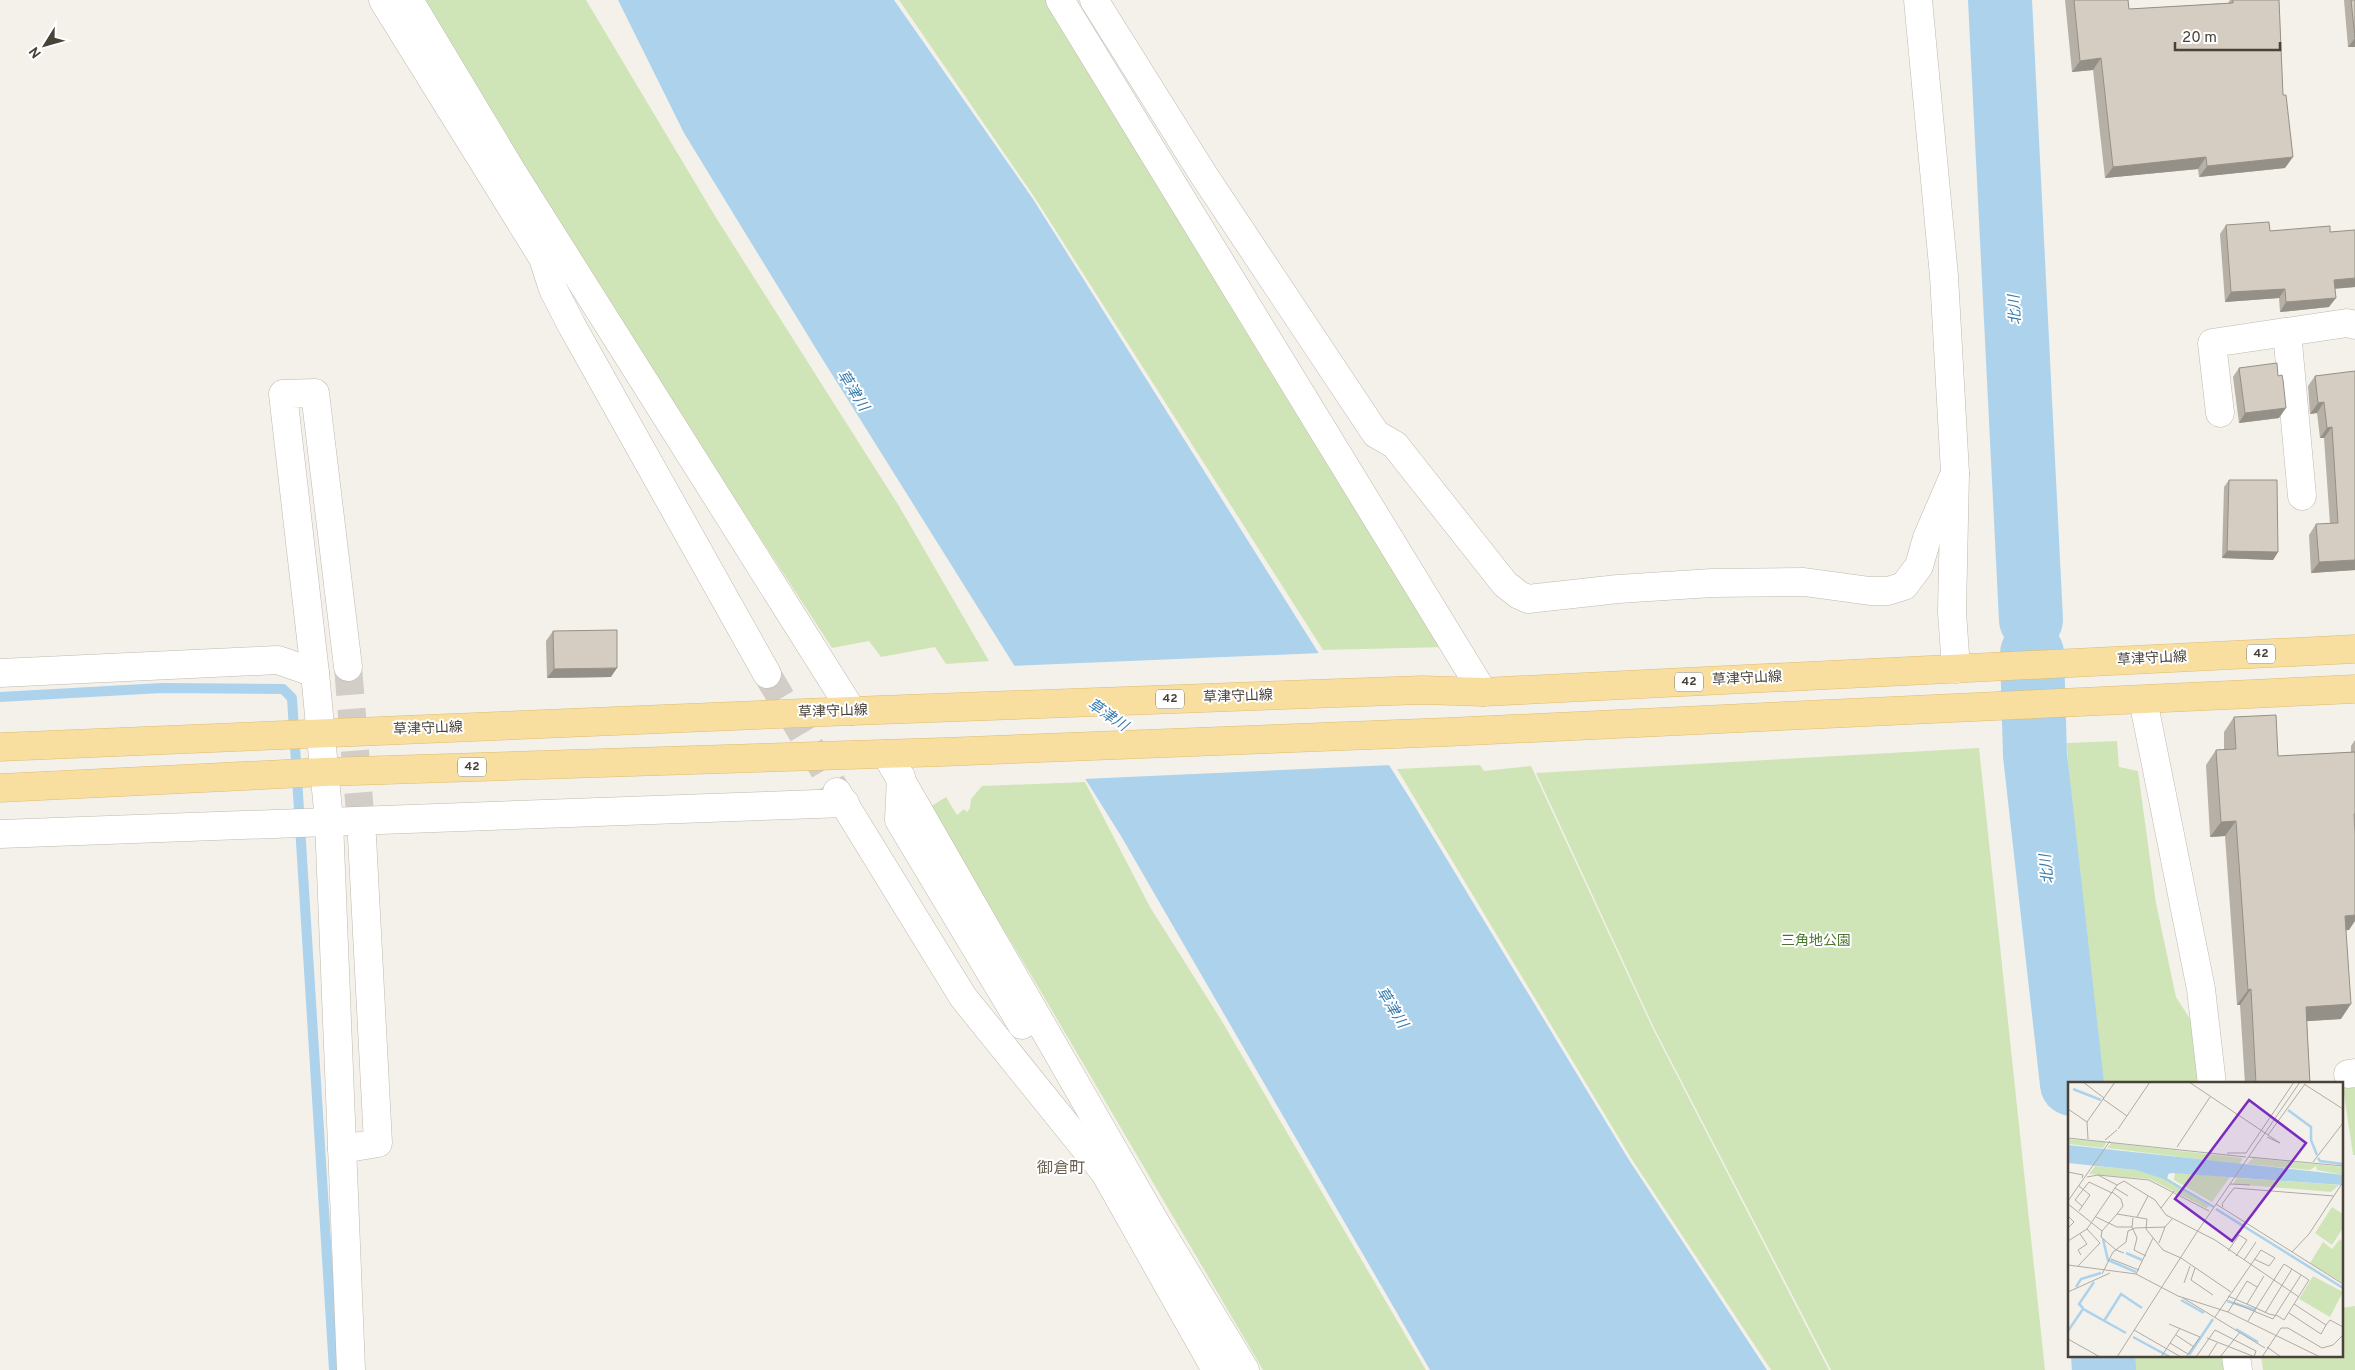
<svg xmlns="http://www.w3.org/2000/svg" width="2355" height="1370" viewBox="0 0 2355 1370" font-family="Overpass,'Noto Sans JP',sans-serif">
<style>
.green{fill:#d0e5b7}
.water{fill:#acd2ec}
.pier{fill:#f4f1eb}
.lines{fill:none;stroke-linecap:round;stroke-linejoin:round}
.stream{stroke:#acd2ec;stroke-width:10}
.river{stroke:#acd2ec;stroke-width:64}
.minor-tunnel{stroke:#d2cec7;stroke-width:28;stroke-dasharray:28 14;stroke-linecap:butt}
.minor-casing{stroke:#bfb9ae;stroke-width:29}
.major-casing{stroke:#dcbc71;stroke-width:29}
.minor{stroke:#fff;stroke-width:28}
.major{stroke:#f8dfa0;stroke-width:28}
.wall{fill:#b7b0a6}
.shaded-wall{fill:#959087}
.building{fill:#d5cdc1;stroke:#959087}
.labels{text-anchor:middle;dominant-baseline:central;stroke-width:4;stroke-linejoin:round;paint-order:stroke}
.shield{fill:#fff;stroke:#7f7b74;stroke-width:1}
.shield-label{font-size:12px;font-weight:bold;fill:#484239}
.street-label{font-size:14px;fill:#484239;stroke:#fff}
.park-label{font-size:14px;fill:#4a772f;stroke:#fff}
.water-label{font-size:15px;font-style:italic;fill:#387cad;stroke:#fff}
.quarter-label{font-size:16px;fill:#6a6051;stroke:#fff}
.inset-river{fill:none;stroke:#acd2ec;stroke-width:2.5}
.inset-road{fill:none;stroke:#afaba4;stroke-width:1}
.view{fill:#7b2cbf;fill-opacity:0.15;stroke:#7b2cbf;stroke-width:2.5}
.inset-edge{fill:none;stroke:#484239;stroke-width:2.5}
</style>
<rect width="100%" height="100%" fill="#f4f1eb"/>
<g class="green">
<polygon points="419,0 586,0 715,216 899,506 989,661 946,664 935,647 881,657 869,641 832,648 580,261"/>
<polygon points="899,0 1049,0 1449,647 1323,650 1035,198"/>
<polygon points="2117,741 2119,767 2138,771 2156,903 2176,997 2192,1022 2199,1084 2095,1084 2074,874 2067,743"/>
<polygon points="1979,748 2045,1370 1831,1370 1654,1028 1536,773"/>
<polygon points="1480,765 1484,771 1531,766 1653,1029 1829,1370 1771,1370 1631,1158 1397,769"/>
<polygon points="1085,782 1150,907 1220,1018 1426,1370 1263,1370 1037,985 930,807 946,797 957,815 964,809 967,812 970,808 971,799 982,786"/>
<polygon points="2355,1085 2355,1155 2353,1155 2343,1087"/>
<polygon points="2355,1306 2355,1370 2263,1370 2261,1356 2341,1356 2341,1308"/>
<polygon points="2120,1356 2227,1356 2228,1370 2122,1370"/>
</g>
<polygon class="water" points="618,0 894,0 1033,199 1411,800 1629,1160 1767,1370 1430,1370 1121,836 818,352 684,133"/>
<polygon class="pier" points="1321,653 1392,765 1083,779 1012,666"/>
<g class="lines">
<polyline class="stream" points="0,697 162,688 283,689 292,698 334,1370"/>
<g class="river">
<polyline points="2000,0 2031,620"/>
<polyline points="2032,653 2035,755 2072,1084"/>
<polyline points="2103,1356 2104,1370"/>
</g>
<g class="minor-tunnel">
<polyline points="348,667 362,837"/>
<polyline points="767,674 837,792"/>
</g>
<g class="minor-casing">
<g id="minor">
<polyline points="383,0 543,258 553,289 572,326 767,674"/>
<polyline points="409,0 511,170 852,711"/>
<polyline points="1060,0 1483,692"/>
<polyline points="1094,0 1203,174 1376,434 1395,445 1505,584 1519,595 1528,599 1618,589 1712,583 1804,582 1870,591 1888,591 1904,586 1919,566 1927,538 1955,473"/>
<polyline points="1918,0 1944,276 1955,473 1952,612 1956,669"/>
<polyline points="2287,332 2302,496"/>
<polyline points="2220,413 2212,343 2347,323 2355,325"/>
<polyline points="348,667 315,393 283,394 315,673 329,821 351,1370"/>
<polyline points="0,673 278,660 315,673"/>
<polyline points="2143,700 2201,989 2212,1084"/>
<polyline points="886,754 1152,1217 1245,1370"/>
<polyline points="901,777 899,820 1022,1025"/>
<polyline points="837,792 963,997 1105,1173 1216,1370"/>
<polyline points="0,834 845,803"/>
<polyline points="2348,1074 2355,1073"/>
<polyline points="342,1149 378,1143 362,837"/>
<polyline points="2236,1356 2238,1370"/>
</g>
</g>
<g class="major-casing">
<g id="major">
<polyline points="0,747 852,711 1422,690 1483,692 2355,649"/>
<polyline points="0,788 324,772 943,752 1448,732 2355,689"/>
</g>
</g>
<use href="#minor" class="minor"/>
<use href="#major" class="major"/>
</g>
<g class="wall">
<polygon points="2065,0 2128,0 2129,9 2228,3 2230,0 2279,0 2285,168 2199,177 2198,169 2105,178 2093,70 2072,72"/>
<polygon points="2344,0 2355,0 2355,47 2348,47"/>
<polygon points="2226,225 2270,231 2330,232 2355,287 2335,289 2329,307 2280,312 2279,298 2225,302 2220,234"/>
<polygon points="2239,368 2279,418 2239,423 2233,377"/>
<polygon points="2355,371 2355,570 2311,573 2309,535 2316,524 2330,524 2324,438 2320,438 2317,413 2310,414 2308,386 2315,376"/>
<polygon points="2229,480 2278,552 2273,560 2222,558 2224,487"/>
<polygon points="553,631 611,677 547,678 546,641"/>
<polygon points="2234,717 2278,756 2351,752 2351,746 2355,740 2355,828 2349,930 2346,930 2341,1019 2307,1021 2310,1084 2245,1084 2240,1005 2237,1005 2225,836 2210,837 2206,765 2216,750 2224,749 2224,732"/>
</g>
<g class="shaded-wall">
<polygon points="2355,38 2355,47 2348,47"/>
<polygon points="2101,58 2093,70 2072,72 2080,61"/>
<polygon points="2206,157 2198,169 2105,178 2113,167"/>
<polygon points="2293,157 2285,168 2199,177 2207,166"/>
<polygon points="2355,278 2355,287 2328,289 2334,280"/>
<polygon points="2285,289 2279,298 2225,302 2231,292"/>
<polygon points="2336,298 2329,307 2280,312 2286,302"/>
<polygon points="2324,402 2317,413 2310,414 2318,403"/>
<polygon points="2286,408 2279,418 2239,423 2245,413"/>
<polygon points="2332,427 2324,438 2320,438 2327,428"/>
<polygon points="2227,551 2278,552 2273,560 2222,558"/>
<polygon points="2355,560 2355,570 2311,573 2319,562"/>
<polygon points="617,668 611,677 547,678 554,669"/>
<polygon points="2236,821 2225,836 2210,837 2221,822"/>
<polygon points="2355,915 2355,921 2349,930 2334,931 2345,916"/>
<polygon points="2251,989 2240,1005 2237,1005 2248,990"/>
<polygon points="2351,1004 2341,1019 2295,1022 2306,1007"/>
</g>
<g class="building">
<polygon points="2074,0 2128,0 2129,9 2233,3 2233,0 2279,0 2283,95 2286,95 2293,157 2207,166 2206,157 2113,167 2101,58 2080,61"/>
<polygon points="2351,0 2355,0 2355,38"/>
<polygon points="2269,222 2270,231 2330,226 2330,232 2355,230 2355,278 2334,280 2336,298 2286,302 2285,289 2231,292 2226,225"/>
<polygon points="2277,363 2278,376 2282,375 2283,380 2286,408 2245,413 2239,368"/>
<polygon points="2355,371 2355,560 2319,562 2316,524 2338,523 2332,427 2327,428 2324,402 2318,403 2315,376"/>
<polygon points="2229,480 2277,480 2278,552 2227,551"/>
<polygon points="617,630 617,668 554,669 553,631"/>
<polygon points="2276,715 2278,756 2355,752 2355,814 2354,814 2355,833 2355,915 2345,916 2351,1004 2306,1007 2310,1084 2256,1084 2251,989 2248,990 2236,821 2221,822 2216,750 2236,749 2234,717"/>
</g>
<g class="labels">
<g class="shield">
<rect x="2247" y="644.5" width="28" height="19" rx="4"/>
<rect x="1675" y="672.5" width="28" height="19" rx="4"/>
<rect x="1156" y="689.5" width="28" height="19" rx="4"/>
<rect x="458" y="757.5" width="28" height="19" rx="4"/>
</g>
<g class="shield-label">
<text x="2261" y="654">42</text>
<text x="1689" y="682">42</text>
<text x="1170" y="699">42</text>
<text x="472" y="767">42</text>
</g>
<g class="street-label">
<text transform="translate(2152 659) rotate(-3)">草津守山線</text>
<text transform="translate(1747 679) rotate(-3)">草津守山線</text>
<text transform="translate(1238 697) rotate(-2)">草津守山線</text>
<text transform="translate(833 712) rotate(-2)">草津守山線</text>
<text transform="translate(428 729) rotate(-2)">草津守山線</text>
</g>
<g class="park-label">
<text x="1816" y="941">三角地公園</text>
</g>
<g class="water-label">
<text transform="translate(2016 310) rotate(-93)">北川</text>
<text transform="translate(852 391) rotate(58)">草津川</text>
<text transform="translate(1107 716) rotate(34)">草津川</text>
<text transform="translate(2048 869) rotate(-96)">北川</text>
<text transform="translate(1391 1008) rotate(58)">草津川</text>
</g>
<g class="quarter-label">
<text x="1061" y="1169">御倉町</text>
</g>
</g>
<g transform="translate(2068 1082)">
<rect width="275" height="275" fill="#f4f1eb"/>
<path d="M0,57L37,60L38,62L35,66L0,62ZM43,61L174,76V78L171,82L39,66ZM185,76L275,85V93L249,88L248,84L242,88L179,82ZM27,84L68,88L102,98L142,124L138,126L82,97L21,92ZM107,91L138,93L162,95L144,120L106,98ZM169,96L246,101L271,103L263,110L165,102ZM264,125L275,132V146L264,163L247,151ZM272,157L275,161V201L242,181L255,160L264,167ZM245,194L275,210L262,235L231,217Z" fill="#d0e5b7"/>
<path d="M0,63L251,90L275,93V103L104,91L100,92L99,98L68,88L0,81Z" fill="#acd2ec"/>
<path class="inset-river" d="M5,7L33,18M220,28L243,45V58L249,73M250,76L252,79L275,82M96,96L146,125M148,127L275,206M35,157L40,178L68,190M58,171L74,178M8,205L13,197L33,191M113,218L136,231M159,219L188,228M15,226L11,222L26,200M36,239L53,212L74,226M168,247L190,260M0,249L15,227L58,251M65,255L102,275M121,273L145,237"/>
<path class="inset-road" d="M15,0L36,16M121,0L212,61L199,55M236,2L275,27M35,17L59,34M0,27L19,40M50,47L82,0M200,53L237,2M0,56L178,75M20,57L19,40L47,0M37,58L49,48M109,65L142,15M159,71H178M178,71L226,0M181,75L275,84M245,80L275,41M0,90L15,93L14,96M30,93L81,98L141,129M19,95L30,93L49,103M162,102L182,103M47,106L60,114M44,110L53,117L55,124L49,132M0,119L42,59M0,122L34,149L33,155L48,168L56,171M148,122L275,202M14,124L7,118L21,100L44,111M155,125L154,122L166,106L266,114M93,126L106,109M11,129L22,113L11,104M0,134L6,140L0,146M28,135L49,145H64M69,135L80,114M65,136L64,145L69,156L66,168L78,174M34,149L49,132L79,137L78,147L95,168L113,176L163,210M12,152L19,162L10,168L13,173M0,159L19,147L49,103L56,99L87,118L98,133L147,158L231,215M91,161L97,145M160,169L171,153L179,158L168,174M224,170L241,152L275,100M43,177L71,188M176,178L188,160M0,183L68,192L110,214L160,230L252,275M10,184L32,161L19,147M127,186L123,198L145,213M34,192L45,170L58,160L60,149L67,146L97,145L104,137M68,192L85,156M116,201L122,184M0,210L42,191M160,214L188,226L201,232L210,234L216,238L241,198L216,182L188,226L180,239M115,216L197,266M166,221L205,237L233,193M179,222L196,194M160,230L179,199L189,205M197,231L224,187M221,231L253,252L258,243L226,222M147,235L193,168L207,176L201,184L186,177M101,242L132,255L118,275M258,243L262,238L275,245M66,248L113,275M108,253L126,265M139,256L187,275M0,257L32,275M102,261L120,272M199,265L213,275M49,275L129,150L232,0M93,275L112,246M128,275L147,248L188,269L186,275M140,275L149,261M152,275L172,250M194,275L213,246H220L254,266L265,263L275,253"/>
<path class="view" d="M181,18L238,61L164,159L107,117Z"/>
<rect width="275" height="275" class="inset-edge"/>
</g>
<g transform="translate(45 45) rotate(233)" stroke="#ffffff" stroke-width="4" paint-order="stroke">
<path d="M0-4L9 19L0 12L-9 19Z" fill="#484239"/>
<text y="-8" font-size="14" font-weight="bold" text-anchor="middle" fill="#484239">N</text>
</g>
<path d="M2175 42v8h105v-8" fill="none" stroke="#484239" stroke-width="2.5"/>
<text x="2182" y="42" font-size="15" fill="#484239" stroke="#ffffff" stroke-width="4" paint-order="stroke">20 m</text>
</svg>
